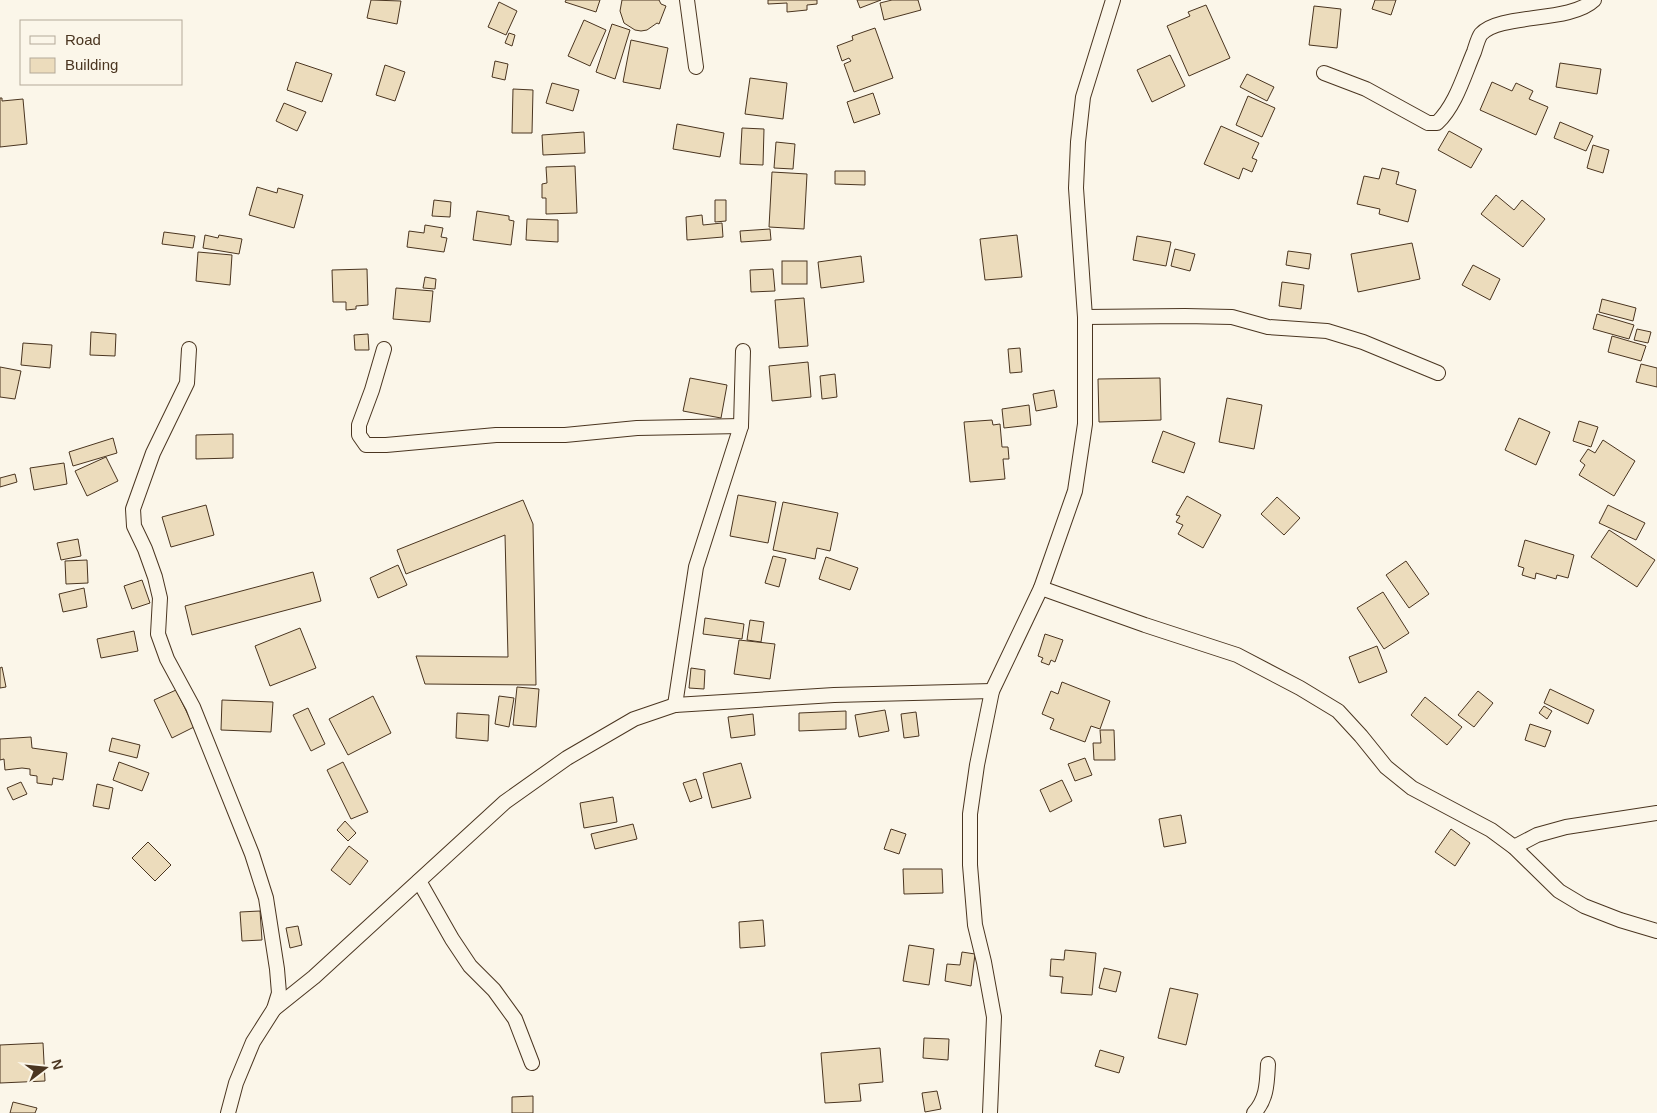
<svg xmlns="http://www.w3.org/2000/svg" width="1657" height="1113" viewBox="0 0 1657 1113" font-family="Arial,sans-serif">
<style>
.building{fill:#ecdcbc;stroke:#4a3520}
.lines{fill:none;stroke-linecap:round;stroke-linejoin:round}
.minor-casing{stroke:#4a3520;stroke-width:16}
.minor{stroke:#fbf6e9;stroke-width:14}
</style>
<rect width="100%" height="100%" fill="#fbf6e9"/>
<g class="building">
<polygon points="371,0 401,1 397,24 367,18"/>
<polygon points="566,0 600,0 596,12 565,2"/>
<polygon points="622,0 659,0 661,4 666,6 659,24 657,23 647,30 641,31 635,30 624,23 620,11"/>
<polygon points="768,0 817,0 817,4 807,5 807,10 787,12 787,3 768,4"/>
<polygon points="857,0 881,0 860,8"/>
<polygon points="892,0 918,0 921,10 884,20 880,3"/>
<polygon points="1375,0 1396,0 1391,15 1372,9"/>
<polygon points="499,2 517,11 506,35 488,27"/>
<polygon points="1206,5 1230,58 1189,76 1167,26 1190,16 1188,12"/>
<polygon points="1314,6 1341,9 1337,48 1309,45"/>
<polygon points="584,20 606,30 590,66 568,56"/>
<polygon points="612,24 630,30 615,79 596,72"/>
<polygon points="875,28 893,78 854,92 844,64 851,61 849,58 842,61 837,46 853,40 852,36"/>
<polygon points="509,33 515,35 512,46 505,43"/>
<polygon points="631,40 668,48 660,89 623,82"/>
<polygon points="1170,55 1185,86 1152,102 1137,70"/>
<polygon points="495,61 508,64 505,80 492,77"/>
<polygon points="296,62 332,74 322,102 287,90"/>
<polygon points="1560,63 1601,69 1597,94 1556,87"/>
<polygon points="385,65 405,72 395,101 376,95"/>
<polygon points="1247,74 1274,87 1267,101 1240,87"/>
<polygon points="750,78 787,83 783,119 745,114"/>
<polygon points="1492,82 1512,91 1516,83 1533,91 1529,99 1548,107 1536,135 1480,110"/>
<polygon points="552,83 579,90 573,111 546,103"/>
<polygon points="513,89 533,90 532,133 512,133"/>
<polygon points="873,93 880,114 854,123 847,102"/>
<polygon points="1248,96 1275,108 1262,137 1236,125"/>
<polygon points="0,98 2,98 2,101 23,99 27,144 0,147"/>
<polygon points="284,103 306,112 297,131 276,121"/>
<polygon points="1560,122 1593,136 1586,151 1554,138"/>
<polygon points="677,124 724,133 720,157 673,149"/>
<polygon points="1221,126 1259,143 1252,158 1257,160 1252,172 1243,168 1239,179 1204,164"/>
<polygon points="742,128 764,129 763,165 740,164"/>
<polygon points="1449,131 1482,149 1471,168 1438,150"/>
<polygon points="584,132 585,153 543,155 542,135"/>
<polygon points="776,142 795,144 793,169 774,168"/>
<polygon points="1593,145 1609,150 1603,173 1587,168"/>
<polygon points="575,166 577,213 546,214 546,198 542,198 542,184 547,183 546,167"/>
<polygon points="1382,168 1399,172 1396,184 1416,190 1408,222 1379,214 1380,209 1357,204 1364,176 1379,179"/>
<polygon points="835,171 865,171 865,185 835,184"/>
<polygon points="772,172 807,174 804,229 769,227"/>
<polygon points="257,187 277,193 278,188 303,195 294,228 249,215"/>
<polygon points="1496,195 1514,210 1522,200 1545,219 1523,247 1481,214"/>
<polygon points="434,200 451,202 450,217 432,216"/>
<polygon points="715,200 726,200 726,221 715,222"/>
<polygon points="477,211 509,216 509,220 514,221 511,245 473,240"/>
<polygon points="702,215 703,225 722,223 723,237 687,240 686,217"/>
<polygon points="527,219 558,220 558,242 526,240"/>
<polygon points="425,225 443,228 441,237 447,238 444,252 407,247 409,231 424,233"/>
<polygon points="770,229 771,240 741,242 740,231"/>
<polygon points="164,232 195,236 193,248 162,244"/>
<polygon points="205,235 218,238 219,235 242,239 239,254 203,248"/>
<polygon points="1017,235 1022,277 985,280 980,239"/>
<polygon points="1137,236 1171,242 1166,266 1133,260"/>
<polygon points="1412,243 1420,279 1358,292 1351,254"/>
<polygon points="1175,249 1195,254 1190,271 1171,266"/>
<polygon points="1288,251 1311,254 1309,269 1286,265"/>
<polygon points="198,252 232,255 230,285 196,281"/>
<polygon points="861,256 864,282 821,288 818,262"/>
<rect x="782" y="261" width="25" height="23"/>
<polygon points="1473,265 1500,279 1490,300 1462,285"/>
<polygon points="367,269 368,305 356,306 356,309 346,310 346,302 333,302 332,270"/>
<polygon points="773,269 775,291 751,292 750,270"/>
<polygon points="425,277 436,279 435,289 423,288"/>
<polygon points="1282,282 1304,285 1301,309 1279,306"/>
<polygon points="396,288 433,291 430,322 393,319"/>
<polygon points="804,298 808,346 779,348 775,300"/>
<polygon points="1602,299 1636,308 1633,321 1599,312"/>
<polygon points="1597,314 1634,325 1629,339 1593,329"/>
<polygon points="1637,329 1651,332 1648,343 1634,340"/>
<polygon points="91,332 116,334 115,356 90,355"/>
<polygon points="368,334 369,350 355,350 354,335"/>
<polygon points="1612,336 1646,346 1641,361 1608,352"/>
<polygon points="23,343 52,345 50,368 21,365"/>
<polygon points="1020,348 1022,372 1010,373 1008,349"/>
<polygon points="808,362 811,397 772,401 769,366"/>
<polygon points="1641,364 1657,368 1657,387 1636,382"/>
<polygon points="0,367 21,371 15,399 0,397"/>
<polygon points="835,374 837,397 822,399 820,376"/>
<polygon points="690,378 727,385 721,418 683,411"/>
<polygon points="1160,378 1161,420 1099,422 1098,379"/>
<polygon points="1054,390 1057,407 1036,411 1033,394"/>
<polygon points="1227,398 1262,405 1254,449 1219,442"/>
<polygon points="1029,405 1031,425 1004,428 1002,409"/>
<polygon points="1519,418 1550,432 1536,465 1505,450"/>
<polygon points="992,420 993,425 1000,424 1002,447 1008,447 1009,459 1003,459 1005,479 970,482 964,422"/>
<polygon points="1579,421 1598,427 1591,447 1573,441"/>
<polygon points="1163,431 1195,443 1184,473 1152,462"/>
<polygon points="233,434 233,458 196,459 196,435"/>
<polygon points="113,438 117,453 73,466 69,452"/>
<polygon points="1603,440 1635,461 1614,496 1579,475 1585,465 1580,461 1588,449 1595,453"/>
<polygon points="106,457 118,481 87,496 75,471"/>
<polygon points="64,463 67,484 34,490 30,468"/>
<polygon points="15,474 17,482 0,487 0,478"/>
<polygon points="738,495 776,502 768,543 730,536"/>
<polygon points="1187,496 1221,515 1203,548 1178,534 1183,525 1176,522 1180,516 1176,515"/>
<polygon points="1277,497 1300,518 1284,535 1261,514"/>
<polygon points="523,500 533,524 536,685 425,684 416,656 508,657 505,535 406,574 397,550"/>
<polygon points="783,502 838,513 830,551 817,548 815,559 773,550"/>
<polygon points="206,505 214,535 171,547 162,517"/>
<polygon points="1608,505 1645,523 1636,540 1599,523"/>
<polygon points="1609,530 1655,560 1637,587 1591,557"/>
<polygon points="78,539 81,556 61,560 57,543"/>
<polygon points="1525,540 1574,555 1568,578 1557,575 1556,579 1536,573 1535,579 1522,575 1524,568 1518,566"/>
<polygon points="773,556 786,559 779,587 765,583"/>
<polygon points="826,557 858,568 850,590 819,579"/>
<polygon points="87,560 88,583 66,584 65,561"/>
<polygon points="1406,561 1429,594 1409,608 1386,575"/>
<polygon points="398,565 407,585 378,598 370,578"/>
<polygon points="313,572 321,601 192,635 185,606"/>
<polygon points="142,580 150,603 132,609 124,586"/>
<polygon points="84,588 87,607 63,612 59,594"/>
<polygon points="1383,592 1409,633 1384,649 1357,608"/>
<polygon points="705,618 744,624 742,639 703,634"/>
<polygon points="750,620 764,622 761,642 747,640"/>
<polygon points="300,628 316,668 270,686 255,646"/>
<polygon points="134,631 138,651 101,658 97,639"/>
<polygon points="1045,634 1063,640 1055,662 1051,660 1049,665 1041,662 1043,658 1038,656"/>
<polygon points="739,640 775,644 770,679 734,674"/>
<polygon points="1377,646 1387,672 1359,683 1349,657"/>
<polygon points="2,667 6,687 0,688 0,668"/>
<polygon points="691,668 705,670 704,689 689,688"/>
<polygon points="1062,682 1110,701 1100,729 1091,726 1085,742 1050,729 1054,719 1042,714 1051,691 1058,694"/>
<polygon points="517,687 539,689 536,727 513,725"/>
<polygon points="1550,689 1594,710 1588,724 1544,703"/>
<polygon points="176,690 194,727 172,738 154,700"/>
<polygon points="1478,691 1493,703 1474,727 1458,715"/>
<polygon points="373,696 391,733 348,755 329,719"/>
<polygon points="499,696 514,698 509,727 495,724"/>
<polygon points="1425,697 1462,727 1447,745 1411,715"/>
<polygon points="222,700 273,702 271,732 221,730"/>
<polygon points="1544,706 1552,711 1547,719 1539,713"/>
<polygon points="308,708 325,744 311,751 293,715"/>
<polygon points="885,710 889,731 859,737 855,715"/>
<polygon points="846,711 846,729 799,731 799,713"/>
<polygon points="916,712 919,736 904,738 901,714"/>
<polygon points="457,713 489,715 488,741 456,738"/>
<polygon points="753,714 755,735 731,738 728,717"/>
<polygon points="1530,724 1551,731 1545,747 1525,740"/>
<polygon points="1100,730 1114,730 1115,760 1094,760 1093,743 1101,743"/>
<polygon points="31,737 32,748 67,753 63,780 53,778 52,785 37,783 37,776 30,775 30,769 22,768 5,770 4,759 0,760 0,739"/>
<polygon points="112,738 140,745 137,758 109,751"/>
<polygon points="1085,758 1092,775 1075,781 1068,764"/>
<polygon points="119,762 149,773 142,791 113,780"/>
<polygon points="343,762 368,812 351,819 327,770"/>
<polygon points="741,763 751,798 712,808 703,773"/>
<polygon points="696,779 702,798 690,802 683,783"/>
<polygon points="1062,780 1072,801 1050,812 1040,790"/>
<polygon points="21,782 27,794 13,800 7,788"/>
<polygon points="97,784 113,788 109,809 93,806"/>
<polygon points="613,797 617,822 584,828 580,803"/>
<polygon points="1181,815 1186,843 1164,847 1159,819"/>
<polygon points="345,821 356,833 348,841 337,830"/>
<polygon points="633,824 637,839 595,849 591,834"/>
<polygon points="891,829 906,834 899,854 884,849"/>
<polygon points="1451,829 1470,843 1455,866 1435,852"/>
<polygon points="148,842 171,865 155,881 132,858"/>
<polygon points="349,846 368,861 350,885 331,870"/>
<polygon points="903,869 942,869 943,893 904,894"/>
<polygon points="260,911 262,940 242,941 240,912"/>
<polygon points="763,920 765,946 740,948 739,922"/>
<polygon points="298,926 302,945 290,948 286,928"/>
<polygon points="909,945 934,949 929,985 903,981"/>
<polygon points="1065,950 1096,953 1092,995 1061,993 1063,977 1050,976 1051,959 1064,960"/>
<polygon points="962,952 975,954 971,986 945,981 947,964 960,965"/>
<polygon points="1104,968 1121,972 1116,992 1099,988"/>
<polygon points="1170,988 1198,994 1186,1045 1158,1038"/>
<polygon points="924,1038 949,1039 948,1060 923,1058"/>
<polygon points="43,1043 45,1081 0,1083 0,1045"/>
<polygon points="880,1048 883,1082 859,1084 861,1101 825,1103 821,1053"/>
<polygon points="1100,1050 1124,1057 1119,1073 1095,1066"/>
<polygon points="937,1091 941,1109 925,1112 922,1093"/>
<polygon points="533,1096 533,1113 512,1113 512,1097"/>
<polygon points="13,1102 37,1108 35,1113 10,1113"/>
</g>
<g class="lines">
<g class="minor-casing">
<g id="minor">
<polyline points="687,0 696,67"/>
<path d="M1324,73L1366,89L1428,123H1437C1456,105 1464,75 1474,52C1476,46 1478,38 1481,34C1500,13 1570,23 1594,0"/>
<polyline points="1085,317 1185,316 1232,317 1268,327 1327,331 1363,342 1438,373"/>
<polyline points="189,349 187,383 153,453 133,509 134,526 145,549 155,577 160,598 158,634 167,659 193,707 252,854 266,898 277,969 279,993 274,1009 253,1042 236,1083 228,1113"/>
<polyline points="384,349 372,390 359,425 359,435 366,445 386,445 496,435 565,435 637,428 741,426"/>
<polyline points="1041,588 1145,625 1237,655 1300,688 1338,711 1361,736 1386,767 1412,788 1491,830 1514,847 1559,891 1584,906 1620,920 1657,931"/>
<polyline points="675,705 696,567 741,426 743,351"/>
<polyline points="1514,847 1537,835 1566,827 1657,813"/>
<polyline points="419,881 452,939 470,966 494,990 515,1019 532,1063"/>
<polyline points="274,1009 314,977 505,802 567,758 634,719 675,705 834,695 992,691"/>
<polyline points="990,1113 994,1017 984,962 975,925 970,865 970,814 977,765 992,691 1041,588 1075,491 1085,424 1085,317 1076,188 1078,142 1083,97 1113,0"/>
<path d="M1254,1113C1267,1099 1267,1083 1268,1064"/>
</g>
</g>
<use href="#minor" class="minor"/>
</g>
<rect x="20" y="20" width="162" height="65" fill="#fbf6e9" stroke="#b4a999"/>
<rect x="30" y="36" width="25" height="8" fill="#fbf6e9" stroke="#b4a999"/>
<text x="65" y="45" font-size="15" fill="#4a3520">Road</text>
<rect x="30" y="58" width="25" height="15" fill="#ecdcbc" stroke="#b4a999"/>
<text x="65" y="70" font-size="15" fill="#4a3520">Building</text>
<g transform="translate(45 1068) rotate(74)" stroke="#fbf6e9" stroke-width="4" paint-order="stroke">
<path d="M0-4L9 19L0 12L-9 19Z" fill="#4a3520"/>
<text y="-8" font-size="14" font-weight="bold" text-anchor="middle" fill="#4a3520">N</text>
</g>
</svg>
